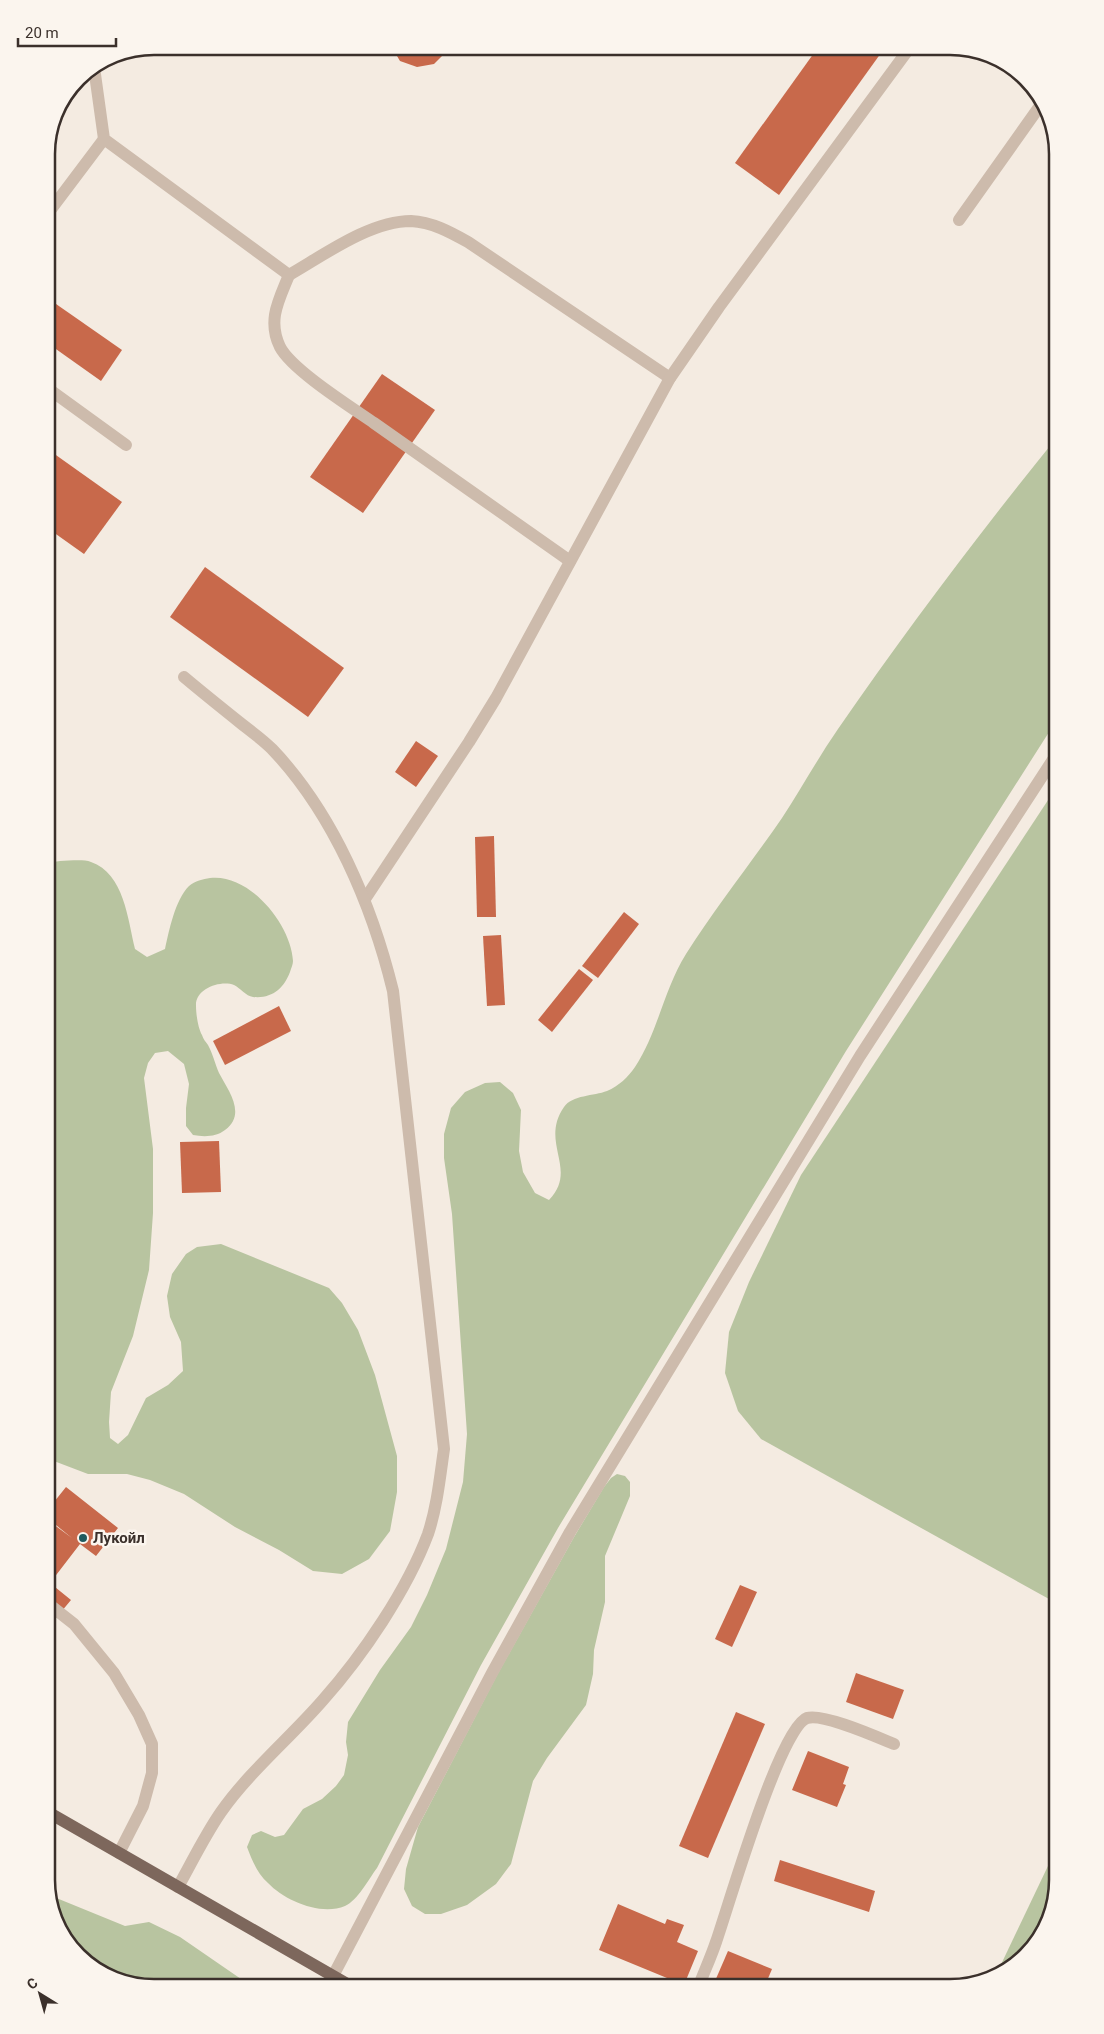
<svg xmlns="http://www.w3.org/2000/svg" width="1104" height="2034" viewBox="0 0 1104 2034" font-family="Roboto,sans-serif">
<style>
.green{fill:#b8c4a0}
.building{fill:#c8694b}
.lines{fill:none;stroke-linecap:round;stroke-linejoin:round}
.lane{stroke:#cdbbac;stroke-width:12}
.primary{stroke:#7d675c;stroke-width:12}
.poi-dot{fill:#1f5a5e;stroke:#fbf5ee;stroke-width:2}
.labels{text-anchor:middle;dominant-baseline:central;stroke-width:5;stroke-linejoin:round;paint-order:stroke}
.poi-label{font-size:15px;font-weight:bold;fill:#3b302b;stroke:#fbf5ee;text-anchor:start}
.rim{fill:none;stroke:#3b302b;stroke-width:2.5}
</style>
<rect width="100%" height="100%" fill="#f4ebe1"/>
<g class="green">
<path d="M1058,436V718L846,1051L558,1528L481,1665L377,1868C368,1880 358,1900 345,1906C321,1916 285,1901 268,1883C257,1873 252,1860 247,1847L252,1835L261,1831L275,1837L284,1835L303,1809L322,1799L336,1786L344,1775L348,1755L346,1742L348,1722L380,1670L411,1627L427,1595L446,1549L463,1482L467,1434L452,1214L444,1158V1134L451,1108L465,1092L485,1083L500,1082L513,1093L521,1110L519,1151L523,1172L535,1193L549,1200C579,1169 539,1143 564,1107C572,1095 594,1096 607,1091C619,1086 628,1077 635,1067C658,1032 664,989 686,954C716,907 751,863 782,818C801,789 818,758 838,729C907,629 981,531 1058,436Z"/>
<polygon points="1058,785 1058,1604 761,1439 738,1411 725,1373 729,1332 749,1282 801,1175"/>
<path d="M60,861C69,861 83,859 91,862C124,873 128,920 135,949L147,957L165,949C169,931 175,900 189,886C195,881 203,879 210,878C249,873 291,924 293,961C293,965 291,968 290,972C284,988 272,999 253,997C246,996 240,988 234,985C220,980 195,989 196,1006C196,1014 198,1028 202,1035C203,1039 206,1042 208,1045C213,1054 215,1064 219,1073C228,1090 247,1114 225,1130C216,1137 204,1137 193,1135L186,1126V1108L189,1084L184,1064L168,1051L155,1053L148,1063L144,1078L153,1149V1213L149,1270L133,1336L111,1392L109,1422L110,1438L118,1444L128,1435L146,1398L168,1385L183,1371L181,1342L170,1317L167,1296L172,1274L186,1254L197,1247L221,1244L329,1288L342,1303L358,1330L375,1375L397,1456V1492L390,1531L369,1559L342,1574L313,1571L279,1550L235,1527L184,1494L150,1480L127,1474H88L46,1458V863Z"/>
<polygon points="617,1474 625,1476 630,1482 630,1496 605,1556 605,1602 594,1650 593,1674 586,1705 547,1758 533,1781 511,1864 496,1884 467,1905 441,1914 425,1914 412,1906 404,1889 406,1869 418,1827 496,1677 574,1537 604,1487 611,1478"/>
<polygon points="1058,1845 1058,1880 1040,1939 996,1975"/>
<polygon points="49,1895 125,1926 149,1922 180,1937 241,1979 249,1988 148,1988 94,1969 55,1921"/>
</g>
<g class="building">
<polygon points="391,46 448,46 444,54 434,64 417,67 400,61"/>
<polygon points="819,46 886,46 779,195 735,163"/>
<polygon points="46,297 122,350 101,381 46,342"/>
<polygon points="382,374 435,410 363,513 310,477"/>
<polygon points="46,448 122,502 84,554 46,527"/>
<polygon points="205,567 344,668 308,717 170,617"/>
<polygon points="416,741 438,756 416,787 395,772"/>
<polygon points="494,836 496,917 477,917 475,837"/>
<polygon points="624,912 639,924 598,978 582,966"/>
<polygon points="501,935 505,1005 487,1006 483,936"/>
<polygon points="579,969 593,980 552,1032 538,1020"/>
<polygon points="279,1006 291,1031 225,1065 213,1041"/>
<polygon points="219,1141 221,1192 182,1193 180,1142"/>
<polygon points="66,1487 118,1528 96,1556 80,1544 50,1583 71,1600 46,1630 46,1532 53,1524 72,1538 46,1517 46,1512"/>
<polygon points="740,1585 757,1592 732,1647 715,1639"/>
<polygon points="856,1673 904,1690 893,1719 846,1702"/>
<polygon points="736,1712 765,1724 708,1858 679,1846"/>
<polygon points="808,1751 849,1767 843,1784 846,1785 837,1807 792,1790"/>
<polygon points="780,1860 875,1891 869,1912 774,1881"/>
<polygon points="618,1904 665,1924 667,1919 684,1925 677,1942 698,1951 684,1985 599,1950"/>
<polygon points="728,1951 772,1969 764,1988 712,1988"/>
</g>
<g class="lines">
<g class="lane">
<path d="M94,67L104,139L289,275C324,255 370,221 411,221C432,222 450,232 468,242L670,378"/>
<polyline points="46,216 104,139"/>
<polyline points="959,220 1042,103"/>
<path d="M289,275C279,300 267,320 280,347C292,370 351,407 374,423C439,469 505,515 570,561"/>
<polyline points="46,387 126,445"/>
<polyline points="365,899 469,742 496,698 670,378 719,307 911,46"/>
<polyline points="46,1602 74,1624 114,1673 139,1715 152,1744 152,1773 143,1806 119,1853"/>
<path d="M178,1887C192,1862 205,1835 221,1812C248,1773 291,1737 323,1700C363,1655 407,1590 428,1534C437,1507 440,1477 444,1449L393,991C372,905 333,813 272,749C263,740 252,732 243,725C223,709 203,693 184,677"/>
<polyline points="333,1976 492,1673 570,1532 860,1056 1058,752"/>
<path d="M698,1988C704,1972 711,1957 716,1942C728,1908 780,1727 807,1718C823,1713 877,1737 894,1744"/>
</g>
<polyline class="primary" points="46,1811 354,1988"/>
</g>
<circle class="poi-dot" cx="83" cy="1538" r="5"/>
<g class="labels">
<g class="poi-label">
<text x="93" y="1538">Лукойл</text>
</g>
</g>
<path d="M0 0H1104V2034H0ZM154 55H950A99 99 0 0 1 1049 154V1880A99 99 0 0 1 950 1979H154A99 99 0 0 1 55 1880V154A99 99 0 0 1 154 55Z" fill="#fbf5ee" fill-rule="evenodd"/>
<path class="rim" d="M154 55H950A99 99 0 0 1 1049 154V1880A99 99 0 0 1 950 1979H154A99 99 0 0 1 55 1880V154A99 99 0 0 1 154 55Z"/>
<g transform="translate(40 1994) rotate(323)" stroke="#fbf5ee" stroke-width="4" paint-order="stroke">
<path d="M0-4L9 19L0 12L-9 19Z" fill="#3b302b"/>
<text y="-8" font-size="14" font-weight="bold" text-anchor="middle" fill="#3b302b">С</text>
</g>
<path d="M18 38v8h98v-8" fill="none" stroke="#3b302b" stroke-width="2.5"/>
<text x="25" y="38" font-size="15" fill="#3b302b" stroke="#fbf5ee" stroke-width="4" paint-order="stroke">20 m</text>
</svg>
